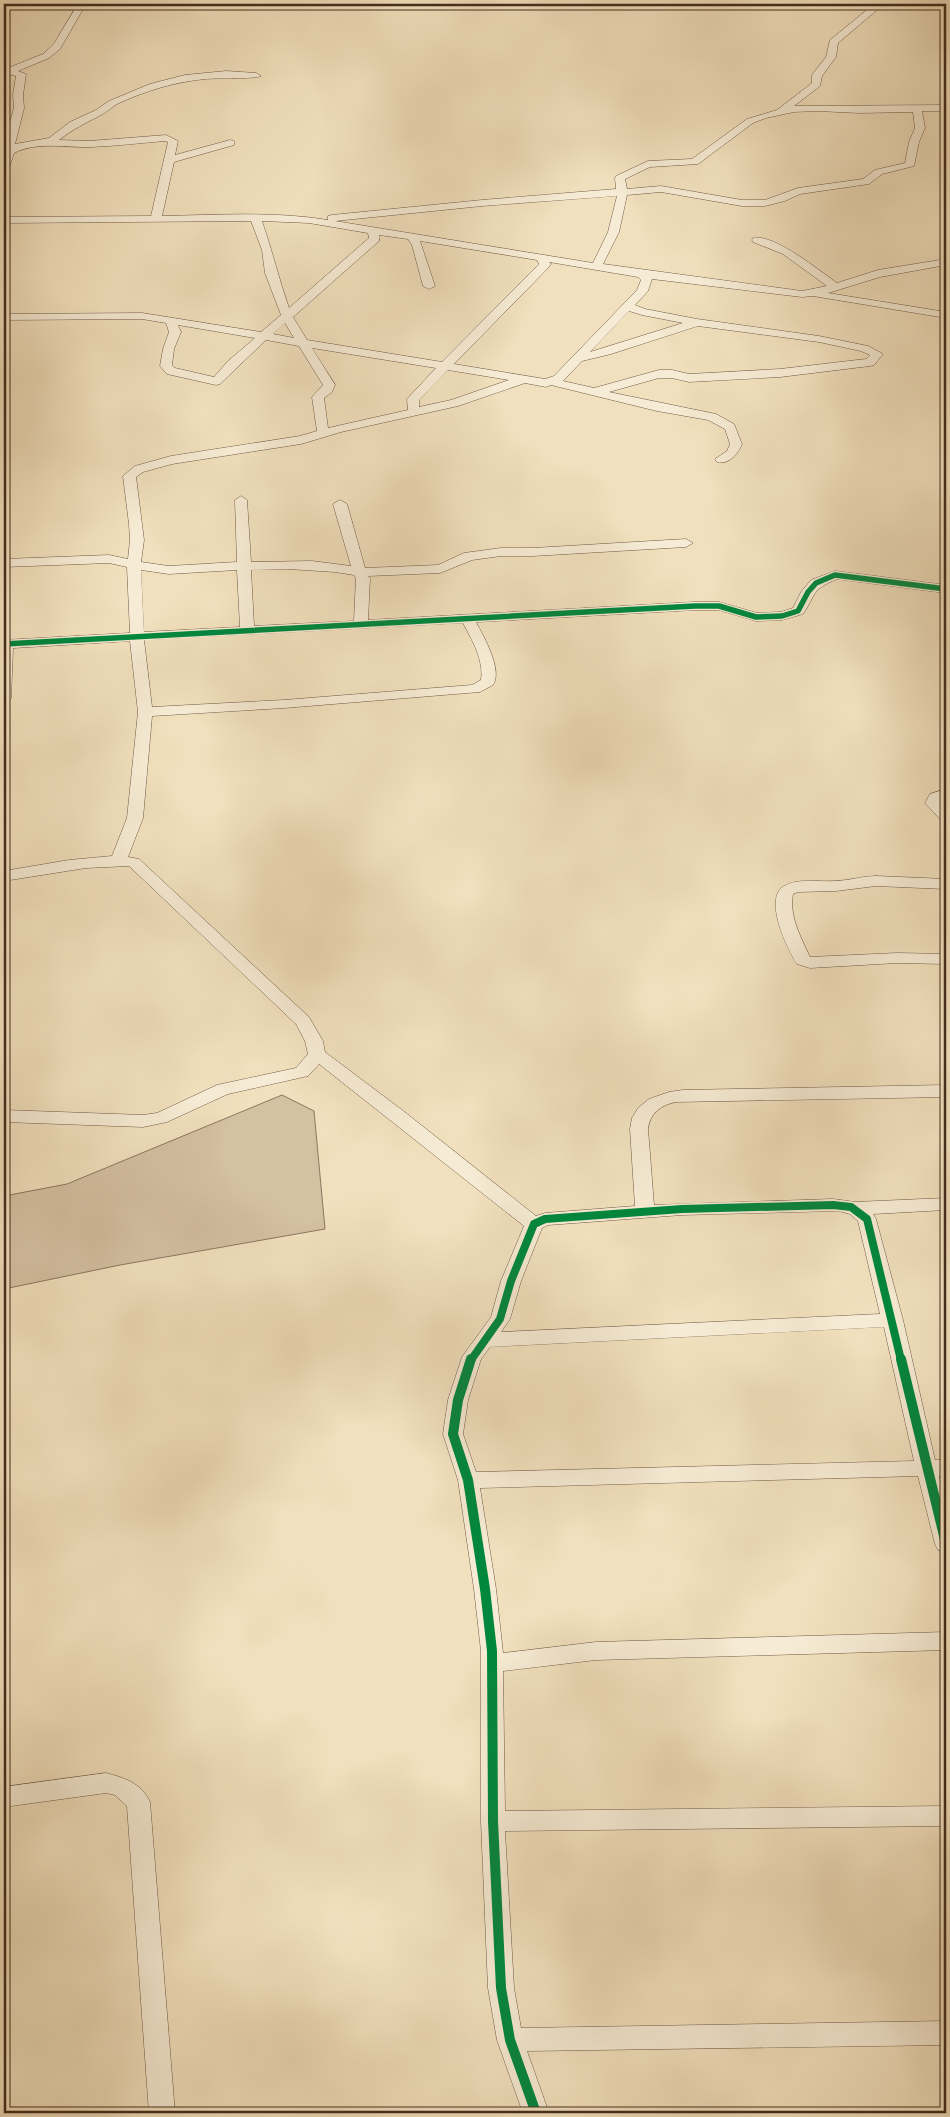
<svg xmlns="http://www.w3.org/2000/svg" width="950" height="2117" viewBox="0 0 950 2117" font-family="'IM FELL Great Primer',serif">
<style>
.green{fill:#d4c1a2;stroke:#8c7660}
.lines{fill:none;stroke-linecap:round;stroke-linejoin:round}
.minor-casing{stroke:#705945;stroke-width:1}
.minor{fill:#f6ebd4;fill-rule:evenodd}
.cycleway-far2-casing{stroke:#f6ebd4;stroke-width:8}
.cycleway-far1-casing{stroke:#f6ebd4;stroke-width:11}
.cycleway-casing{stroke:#f6ebd4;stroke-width:13}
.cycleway-far2{stroke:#00873e;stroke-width:5.5}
.cycleway-far1{stroke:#00873e;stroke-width:8}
.cycleway{stroke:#00873e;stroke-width:10}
</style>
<rect width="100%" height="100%" fill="#f1e0bd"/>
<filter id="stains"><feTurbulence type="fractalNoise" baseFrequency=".004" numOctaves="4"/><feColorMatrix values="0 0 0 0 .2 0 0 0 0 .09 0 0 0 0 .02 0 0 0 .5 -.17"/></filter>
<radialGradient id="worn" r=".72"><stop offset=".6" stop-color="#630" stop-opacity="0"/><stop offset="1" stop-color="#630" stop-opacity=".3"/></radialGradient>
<polygon class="green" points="282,1095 314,1111 325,1229 120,1265 4,1289 4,1196 67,1184"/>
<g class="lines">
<g class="minor-casing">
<g id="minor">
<path d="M78,4H86L60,49L49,58L18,71L26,74L23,95L24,108L15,144L49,138L70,122L96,110L109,101L150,84L185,75L226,71L256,73L261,76C257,79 215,78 205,79C174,82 145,91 117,104C112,107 107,112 101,115C86,123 73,129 59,140L89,141L166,135L178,141L175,155L230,140L234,141V145L174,162L162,216C217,215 274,211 328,220V216L332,215L482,200L616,189L615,178L616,176L648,161L692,159L747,119L777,110L812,83V75L826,57L830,40L874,4H884L838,43L836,57L822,76L820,86L794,106L946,105V111H922L925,128L919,142L914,166L882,174L869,184L800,194L785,201L765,206H742L661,192L627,195L619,232L603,264L802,291L827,286L783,254L753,242L752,240L753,238C773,233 820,271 837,283L878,270L946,259V265L880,277L828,293L946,312V318L813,296L802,297L652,279L648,291L635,305L645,309L697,319L819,336L868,346L883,354L874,365L870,366L780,377L689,382L672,378H659L609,392L716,414L734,424L742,444C738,454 729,465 717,462L715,459L727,451L730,444L725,429L708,420L657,411L551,385L546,387L525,383L458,406L341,432L301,444L172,464L143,472L136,477L144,540L141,562L169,566L237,562L235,500L241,496L247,500L251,562L312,561L351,566L333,504L340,500L347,504L365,568L438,565L464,553L501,548H533L686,539L693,543L686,547L533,556H501L472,560L440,573L368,576L370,578L368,620L695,602H719L757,613L781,612L793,608L801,592L811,580L835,571L946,585V593L837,579C811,590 817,593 803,614L782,620L756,621L719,610H695L476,622C484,637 503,670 493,685L480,692L284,708L152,716L143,818L128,857L139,859L309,1017L323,1041L325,1052L406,1113L536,1216L545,1213L635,1206L630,1129L632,1118L638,1108L649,1099L669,1092L683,1090L946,1085V1097L676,1102C661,1105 650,1113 648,1129L654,1205L833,1199L855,1202L946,1198V1210L873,1214L876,1219L903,1320L935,1460H946V1476H939L946,1505V1552L938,1550L935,1544L918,1476L480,1488L496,1589L503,1653L596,1642L946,1632V1650L596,1660L503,1671L505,1811L946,1806V1826L505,1831L514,1988L521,2028L946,2021V2045L527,2051L549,2113H523L497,2040L488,1988L481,1821V1651L474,1589L458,1480L443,1434L448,1400L462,1357L491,1317L501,1281L524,1226L319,1064L308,1076L228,1094L167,1122L143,1127L4,1122V1110L143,1115L157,1113L217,1085L296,1068L308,1054L305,1041L296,1024L129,866L86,868L4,881V871L69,860L112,856L127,818L138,712L130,641L13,648L11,698L9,701L4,702V640L130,633L127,567L109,563L4,567V559L109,555L128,559L130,540L129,524L123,476L135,466L171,456L300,436L317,431L312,397L323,385L299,346L266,340L220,384L216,385L167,374L160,366L163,349L169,332L166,323L142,319L4,320V314L142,313L261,332L281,315L265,273L262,250L251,221L4,223V217L151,216L168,142L165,141C140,143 116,146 91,147C66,148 38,141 14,153L9,168L4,171L6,136L14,108L13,95L16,76L4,73V67L8,68L43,54L53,45ZM818,111L859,113L913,112L915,128L909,142L905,163L875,170L863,179L798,188L765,200H742L661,186L627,189L625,179L650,167L698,164L753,123L766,118L794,112ZM617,196L608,232L593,263L335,221L482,206ZM262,221L309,223L368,233L369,238L289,308C279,279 272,250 262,221ZM379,235L408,239L412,245L423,286L429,289L435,286L420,241L537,260L539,264L442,362L307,340L293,317L379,241ZM549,262L638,277L641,280L637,290L554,376L545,379L454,364L547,269L551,264ZM629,311L642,315L683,323L590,352ZM285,323L294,338L273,334ZM178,325L255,338L228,361L214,377L175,368L172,365L174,349L181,332ZM698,326L819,342L861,351L870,355L866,359L780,369L689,374L672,370H659L594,388L563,381L582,361L611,354ZM312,348L436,368L407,399L408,410L328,428L324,398L332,392L335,385ZM448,370L509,380L451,400L419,407V400ZM288,569L335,572L354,575L356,578L354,621L254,626L251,570ZM141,570L169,574L237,570L240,627L144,632ZM463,623C472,640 484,660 481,680L472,685L284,700L152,707L144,640ZM839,1211L850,1214L858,1221L880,1314L501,1332L510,1319L521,1281L542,1228L548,1225L682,1215ZM884,1327L914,1461L476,1472L463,1434L468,1400L481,1359L490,1347Z"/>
<polygon points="946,789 946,799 942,800 941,802 946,808 946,822 941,820 925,803 930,794"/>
<path d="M876,876L946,879V889L876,886L836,891L798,892L793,894C789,917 801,937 810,957L897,953L946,954V964L897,963L810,968L797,964C787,949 763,898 784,886C798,878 818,882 834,881C848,881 862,876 876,876Z"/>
<path d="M106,1773C125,1778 141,1783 150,1802L175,2113H149L127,1806L115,1795L106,1793L4,1807V1787Z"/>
</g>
</g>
<use href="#minor" class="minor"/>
<g class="cycleway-far2-casing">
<polyline id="cycleway-far2" points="4,644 695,606 719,606 756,617 782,616 798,611 808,592 816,583 835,575 946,589"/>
</g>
<g class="cycleway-far1-casing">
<polyline id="cycleway-far1" points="471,1360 500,1319 511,1281 534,1224 545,1219 682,1209 833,1205 851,1207 867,1219 901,1360"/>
</g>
<g class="cycleway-casing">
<g id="cycleway">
<polyline points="471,1359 458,1400 453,1434 468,1480 485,1589 492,1651 493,1821 501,1988 510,2040 536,2113"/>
<polyline points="901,1359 946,1544"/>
</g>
</g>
<use href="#cycleway-far2" class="cycleway-far2"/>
<use href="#cycleway-far1" class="cycleway-far1"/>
<use href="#cycleway" class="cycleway"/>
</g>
<rect width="950" height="2117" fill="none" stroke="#f1e0bd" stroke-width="20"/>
<rect x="5" y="5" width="940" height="2107" fill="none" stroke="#452c1d" stroke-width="2.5"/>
<rect x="10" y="10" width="930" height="2097" fill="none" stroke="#452c1d"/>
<rect width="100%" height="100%" filter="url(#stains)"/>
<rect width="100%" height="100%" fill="url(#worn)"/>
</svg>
